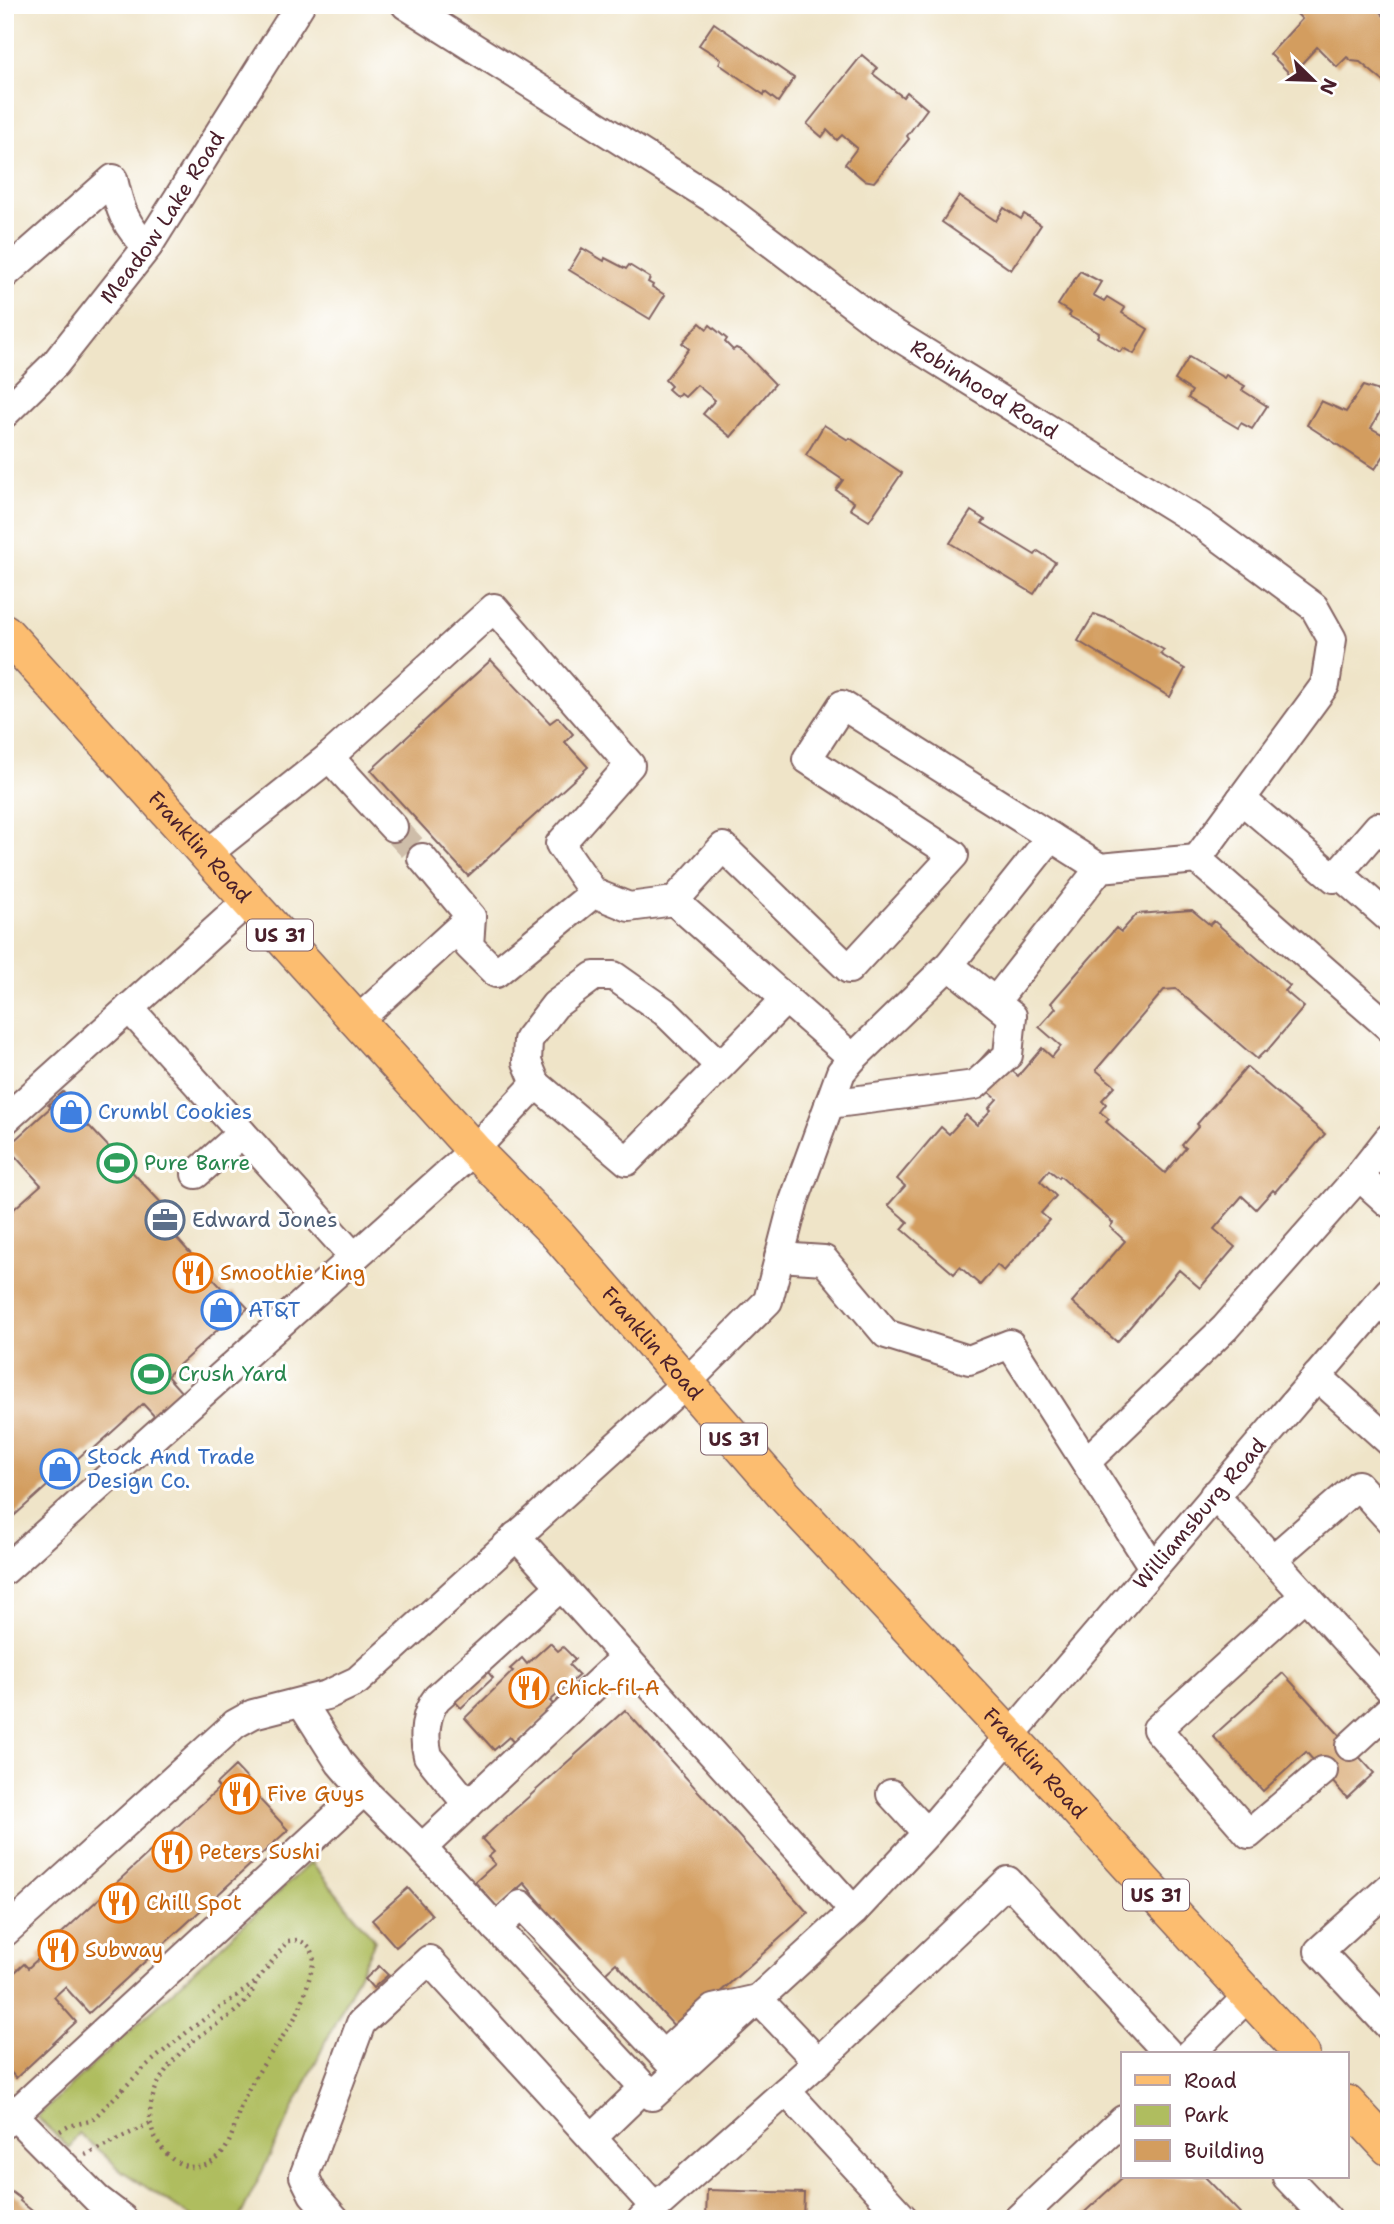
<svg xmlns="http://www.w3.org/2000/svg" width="1394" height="2224" viewBox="0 0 1394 2224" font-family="'Shantell Sans',sans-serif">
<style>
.green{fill:#afbd5f;stroke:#7c6e45;stroke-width:2}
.building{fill:#d39d5e}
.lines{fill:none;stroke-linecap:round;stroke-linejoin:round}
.minor-tunnel{stroke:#cebda9;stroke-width:28;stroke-dasharray:28 14;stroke-linecap:butt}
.minor-casing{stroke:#846462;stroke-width:32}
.major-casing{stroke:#846462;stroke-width:38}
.path{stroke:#846462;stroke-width:4.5;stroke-dasharray:2 5;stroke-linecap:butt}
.minor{stroke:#fff;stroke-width:28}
.major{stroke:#fcbd6f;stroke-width:35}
.labels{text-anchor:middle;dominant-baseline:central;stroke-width:6;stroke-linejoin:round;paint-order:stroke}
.shield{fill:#fff;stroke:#80626b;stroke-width:2}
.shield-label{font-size:19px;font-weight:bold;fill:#4a1f2b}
.street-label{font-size:21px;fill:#4a1f2b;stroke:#fff}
.shop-label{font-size:21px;fill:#366cbe;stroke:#fff;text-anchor:start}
.leisure-label{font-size:21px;fill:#27864d;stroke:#fff;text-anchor:start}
.service-label{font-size:21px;fill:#4e5e75;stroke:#fff;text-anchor:start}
.food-label{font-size:21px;fill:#c56008;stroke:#fff;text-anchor:start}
</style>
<rect width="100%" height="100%" fill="#fff"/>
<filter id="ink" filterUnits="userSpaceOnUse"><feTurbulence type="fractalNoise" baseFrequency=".0143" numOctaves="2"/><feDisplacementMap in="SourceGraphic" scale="14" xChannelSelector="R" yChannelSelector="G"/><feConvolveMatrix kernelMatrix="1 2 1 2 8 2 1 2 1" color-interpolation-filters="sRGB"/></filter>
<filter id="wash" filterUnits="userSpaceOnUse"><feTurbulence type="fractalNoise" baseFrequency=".00686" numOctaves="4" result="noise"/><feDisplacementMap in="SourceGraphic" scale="28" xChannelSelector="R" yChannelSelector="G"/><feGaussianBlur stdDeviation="1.57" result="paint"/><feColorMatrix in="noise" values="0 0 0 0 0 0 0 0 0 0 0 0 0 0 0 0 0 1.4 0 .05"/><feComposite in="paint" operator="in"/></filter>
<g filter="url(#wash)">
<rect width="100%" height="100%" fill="#efe4c8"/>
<polygon class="green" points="311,1862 375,1941 239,2219 194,2219 122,2171 79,2133 69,2148 37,2117"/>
<g id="blocks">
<g class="building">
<polygon points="1296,5 1373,5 1389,21 1389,77 1384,82 1360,62 1352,61 1347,57 1337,67 1317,47 1291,75 1270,54 1302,19 1292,9"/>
<polygon points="714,23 794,78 778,102 765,92 764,95 719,64 721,59 699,45"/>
<polygon points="862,55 877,68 873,74 903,97 907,92 927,109 907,136 909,139 874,182 864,180 845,164 857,148 842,135 837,140 827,130 822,137 807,124"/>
<polygon points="959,196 996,221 1004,208 1021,219 1024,214 1041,225 1011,270 942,222"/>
<polygon points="582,248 604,261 605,258 626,269 629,265 650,278 648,282 653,285 652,287 665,295 650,319 569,270"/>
<polygon points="1080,271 1101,282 1093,295 1104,301 1107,297 1125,308 1122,313 1148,329 1134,354 1123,348 1120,352 1097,337 1099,333 1069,316 1071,313 1058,305"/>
<polygon points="700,323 707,329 710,325 727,339 725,342 733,350 736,348 743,351 775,384 731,437 703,414 715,400 697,385 685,397 680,393 677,397 668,389 671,386 665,380 689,349 682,343"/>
<polygon points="1189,357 1224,378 1226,375 1245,386 1242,390 1267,406 1252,429 1241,423 1238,428 1188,398 1192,391 1175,380"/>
<polygon points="1363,386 1376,390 1387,399 1371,428 1389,438 1389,448 1375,469 1307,425 1321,401 1346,412"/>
<polygon points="824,425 848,440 850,438 902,473 869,521 850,509 854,502 836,490 843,480 806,455"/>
<polygon points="971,511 985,520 982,523 1035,555 1038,551 1055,562 1034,594 950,543"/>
<polygon points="1094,614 1111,620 1164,650 1160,654 1185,669 1170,697 1078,641"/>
<polygon points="491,660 550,723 558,717 573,734 565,742 588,767 468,876 371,770"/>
<polygon points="1192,910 1210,925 1214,921 1290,986 1285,991 1304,1007 1266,1052 1265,1051 1257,1059 1176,989 1164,990 1096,1070 1115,1086 1102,1100 1106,1104 1100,1112 1109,1119 1106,1122 1165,1173 1186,1148 1182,1145 1199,1126 1197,1124 1247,1067 1325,1134 1275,1192 1273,1190 1256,1209 1242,1196 1214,1229 1235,1247 1200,1288 1179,1270 1117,1342 1072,1302 1125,1241 1110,1227 1113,1223 1060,1176 1059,1178 1049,1170 1040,1181 1056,1196 1041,1213 1049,1220 1004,1271 997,1265 980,1285 960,1267 954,1274 902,1229 908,1222 888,1205 905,1186 897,1179 941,1127 949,1134 966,1115 977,1125 991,1110 989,1108 997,1099 968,1074 989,1050 1018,1076 1042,1048 1052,1057 1061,1046 1039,1027 1056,1008 1051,1003 1116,928 1121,932 1137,914"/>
<polygon points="63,1092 88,1119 84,1123 88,1127 89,1126 182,1225 172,1233 228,1295 232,1291 248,1308 231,1324 227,1321 167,1376 182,1393 156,1418 143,1404 88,1454 86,1451 5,1524 5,1217 41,1185 7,1147 51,1107 48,1105"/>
<polygon points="550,1643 558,1651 563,1647 575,1659 569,1665 579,1675 550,1701 556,1707 515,1744 509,1737 494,1750 465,1718 513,1671 510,1669 522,1658 527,1664"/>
<polygon points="476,1658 493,1678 461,1708 443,1688"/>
<polygon points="1283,1673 1374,1773 1347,1798 1306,1752 1263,1791 1213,1736"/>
<polygon points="625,1710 808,1913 678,2030 616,1963 605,1973 555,1918 552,1921 533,1914 543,1905 524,1883 497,1907 475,1882 495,1864 488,1857 494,1852 482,1839"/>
<polygon points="235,1766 255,1787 251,1790 288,1830 89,2013 65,1987 54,1997 76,2022 16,2078 5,2066 5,1981 24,1964 28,1968 39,1958 37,1956 219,1788 216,1784"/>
<polygon points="408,1888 432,1915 396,1947 372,1920"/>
<polygon points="379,1966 388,1975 373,1988 365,1979"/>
<polygon points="1123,2177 1205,2177 1240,2213 1236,2219 1077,2219"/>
<polygon points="5,2187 21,2199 20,2201 42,2219 5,2219"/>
<polygon points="707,2190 804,2193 803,2219 706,2219"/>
</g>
</g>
</g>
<g filter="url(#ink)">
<use href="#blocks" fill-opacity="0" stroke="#846462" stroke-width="2"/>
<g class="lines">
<polyline class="minor-tunnel" points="393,827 422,858"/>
<g class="minor-casing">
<g id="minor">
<path id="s1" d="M406,5L715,200L880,325L1203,525L1314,607L1332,639L1325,685L1197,859"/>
<path d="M5,274L113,179C119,206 125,228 148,246"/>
<path id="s2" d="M5,413L55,364L148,246L300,5"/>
<polyline points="329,757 393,827"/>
<polyline points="1241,799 1334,878 1378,827 1389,837"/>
<polyline points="207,854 329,757 494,608 630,765 560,844 594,893"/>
<polyline points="422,858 471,917"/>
<polyline points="1338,873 1389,918"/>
<polyline points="995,1002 1100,868"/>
<polyline points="129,1008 354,1257"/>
<polyline points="357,1021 471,917 469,946 496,973 594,893 629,907 674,901"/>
<polyline points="853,1058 949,965"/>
<polyline points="536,1084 527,1062 528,1040 555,1005 594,976 614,976 665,1012 720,1066"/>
<polyline points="829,1104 975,1085 1008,1055 1012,1016 949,965 1051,837"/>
<polyline points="5,1120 249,900"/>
<polyline points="196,1174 242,1133"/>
<polyline points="1359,1176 1389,1138"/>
<polyline points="779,1257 824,1260 886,1334 969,1360 1010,1344 1153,1567"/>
<polyline points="1317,1376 1389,1441"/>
<polyline points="1086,1462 1225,1328 1359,1176 1389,1203"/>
<polyline points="1214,1495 1389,1688"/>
<polyline points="516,1536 854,1911"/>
<polyline points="1273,1559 1358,1485 1389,1519"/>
<polyline points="5,1570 474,1150 536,1084 627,1161 786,999"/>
<polyline points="1305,1595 1157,1729 1249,1834 1323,1771"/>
<path id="s3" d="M302,1703L340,1763L364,1791L422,1848L652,2096L854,1911L927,1833L1389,1292"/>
<polyline points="1350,1746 1389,1710"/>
<polyline points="891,1794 927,1833"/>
<path d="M468,1805L428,1756C423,1737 425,1713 437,1698L560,1587"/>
<polyline points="422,1848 624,1658"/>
<polyline points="1389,1888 1319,1951 1389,2026"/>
<polyline points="496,1928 521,1905 674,2067"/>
<polyline points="5,1932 235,1724 253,1714 327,1695 357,1681 687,1382 768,1301 794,1201 841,1072 853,1058 674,901 723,847 849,969 954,855 807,759 842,705 1100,868 1197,859 1389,1027"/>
<polyline points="1190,2054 1248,1996"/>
<polyline points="663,2055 713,2009 758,1999 818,2062 1008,1881 1169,2054"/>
<polyline points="818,2062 786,2091 904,2219"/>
<polyline points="5,2106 97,2199 123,2219"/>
<polyline points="5,2123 364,1791"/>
<polyline points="592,2138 645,2087"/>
<polyline points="1287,2177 1327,2219"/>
<polyline points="335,2219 313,2194 304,2176 361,2023 429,1960 655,2207"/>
<polyline points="642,2219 786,2091"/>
<polyline points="1018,2219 1123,2120"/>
</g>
</g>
<g class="major-casing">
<g id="major">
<path id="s4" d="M5,632L474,1150L558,1235L784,1495L1010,1736L1302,2054"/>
<polyline points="1347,2103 1389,2148"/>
</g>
</g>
<g class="path">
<path d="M60,2131L69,2126L90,2121L96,2116L147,2065L192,2028L256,1982L288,1941L298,1940C305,1943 311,1946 313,1954C315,1961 312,1968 310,1975C306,1992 301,2009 291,2024C275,2049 255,2073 243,2101C235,2119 234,2139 221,2155C215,2161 207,2166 198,2167C183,2168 170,2160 162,2148C132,2110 164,2064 196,2039C218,2021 248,2011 256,1982"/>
<polyline points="85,2155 151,2123"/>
</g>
<use href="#minor" class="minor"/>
<use href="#major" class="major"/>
</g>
</g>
<defs>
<g id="shop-ring" transform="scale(2.0125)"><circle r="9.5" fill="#fff" stroke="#3f7fe0" stroke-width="1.5"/><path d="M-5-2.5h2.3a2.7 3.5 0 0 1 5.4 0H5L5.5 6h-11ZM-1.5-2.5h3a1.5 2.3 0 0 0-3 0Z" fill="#3f7fe0"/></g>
<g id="stadium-ring" transform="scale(2.0125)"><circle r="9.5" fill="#fff" stroke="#2e9e5b" stroke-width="1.5"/><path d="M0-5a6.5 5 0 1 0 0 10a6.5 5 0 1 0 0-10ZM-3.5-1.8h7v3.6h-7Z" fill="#2e9e5b"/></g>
<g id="office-ring" transform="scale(2.0125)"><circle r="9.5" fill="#fff" stroke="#5c6f8a" stroke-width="1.5"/><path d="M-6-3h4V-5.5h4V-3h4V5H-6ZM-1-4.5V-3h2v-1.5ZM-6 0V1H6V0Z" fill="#5c6f8a"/></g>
<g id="restaurant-ring" transform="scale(2.0125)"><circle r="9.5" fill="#fff" stroke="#e8710a" stroke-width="1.5"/><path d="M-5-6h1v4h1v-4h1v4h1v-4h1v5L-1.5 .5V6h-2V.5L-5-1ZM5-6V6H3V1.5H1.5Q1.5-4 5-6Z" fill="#e8710a"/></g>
</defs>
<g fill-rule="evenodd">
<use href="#shop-ring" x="71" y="1112"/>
<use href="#stadium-ring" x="117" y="1163"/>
<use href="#office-ring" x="165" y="1220"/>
<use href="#restaurant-ring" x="193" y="1273"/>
<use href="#shop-ring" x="221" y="1310"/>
<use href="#stadium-ring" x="151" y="1374"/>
<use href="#shop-ring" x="60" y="1469"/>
<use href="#restaurant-ring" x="529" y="1688"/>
<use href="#restaurant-ring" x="240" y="1794"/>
<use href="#restaurant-ring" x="172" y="1852"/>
<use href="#restaurant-ring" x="119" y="1903"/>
<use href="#restaurant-ring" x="58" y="1950"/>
</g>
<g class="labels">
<g class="shield">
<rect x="247" y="919.5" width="66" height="31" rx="5"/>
<rect x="701" y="1423.5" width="66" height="31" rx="5"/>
<rect x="1123" y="1879.5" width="66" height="31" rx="5"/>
</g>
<g class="shield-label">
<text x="280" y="935">US 31</text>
<text x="734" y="1439">US 31</text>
<text x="1156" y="1895">US 31</text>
</g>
<g class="street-label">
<text stroke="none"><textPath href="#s2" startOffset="252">Meadow Lake Road</textPath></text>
<text stroke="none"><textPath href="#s1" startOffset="695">Robinhood Road</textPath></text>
<text stroke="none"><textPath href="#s4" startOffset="290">Franklin Road</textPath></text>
<text stroke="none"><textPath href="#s4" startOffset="962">Franklin Road</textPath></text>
<text stroke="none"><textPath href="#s3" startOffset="1328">Williamsburg Road</textPath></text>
<text stroke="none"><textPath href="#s4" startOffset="1530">Franklin Road</textPath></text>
</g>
<g class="shop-label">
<text x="98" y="1112">Crumbl Cookies</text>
<text x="248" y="1310">AT&amp;T</text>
<text x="87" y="1457">Stock And Trade<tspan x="87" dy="24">Design Co.</tspan></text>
</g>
<g class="leisure-label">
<text x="144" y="1163">Pure Barre</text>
<text x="178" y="1374">Crush Yard</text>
</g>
<g class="service-label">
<text x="192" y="1220">Edward Jones</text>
</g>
<g class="food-label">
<text x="220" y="1273">Smoothie King</text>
<text x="556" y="1688">Chick-fil-A</text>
<text x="267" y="1794">Five Guys</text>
<text x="199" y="1852">Peters Sushi</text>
<text x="146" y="1903">Chill Spot</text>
<text x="85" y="1950">Subway</text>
</g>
</g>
<rect width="1394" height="2224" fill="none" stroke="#fff" stroke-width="28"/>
<rect x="1121" y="2052" width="228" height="126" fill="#ffffff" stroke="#b7a5aa" stroke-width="2"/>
<rect x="1135" y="2075" width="35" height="10" fill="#fcbd6f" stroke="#b7a5aa" stroke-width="2"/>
<text x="1184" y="2088" font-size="21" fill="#4a1f2b">Road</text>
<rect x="1135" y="2105" width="35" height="21" fill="#afbd5f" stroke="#b7a5aa" stroke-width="2"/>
<text x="1184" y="2122" font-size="21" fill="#4a1f2b">Park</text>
<rect x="1135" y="2140" width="35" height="21" fill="#d39d5e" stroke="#b7a5aa" stroke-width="2"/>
<text x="1184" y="2158" font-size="21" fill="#4a1f2b">Building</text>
<g transform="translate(1313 80) rotate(113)" stroke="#ffffff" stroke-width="5" paint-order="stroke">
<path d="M0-5L12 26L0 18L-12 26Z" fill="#4a1f2b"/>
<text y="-10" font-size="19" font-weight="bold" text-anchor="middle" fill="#4a1f2b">N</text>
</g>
</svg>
